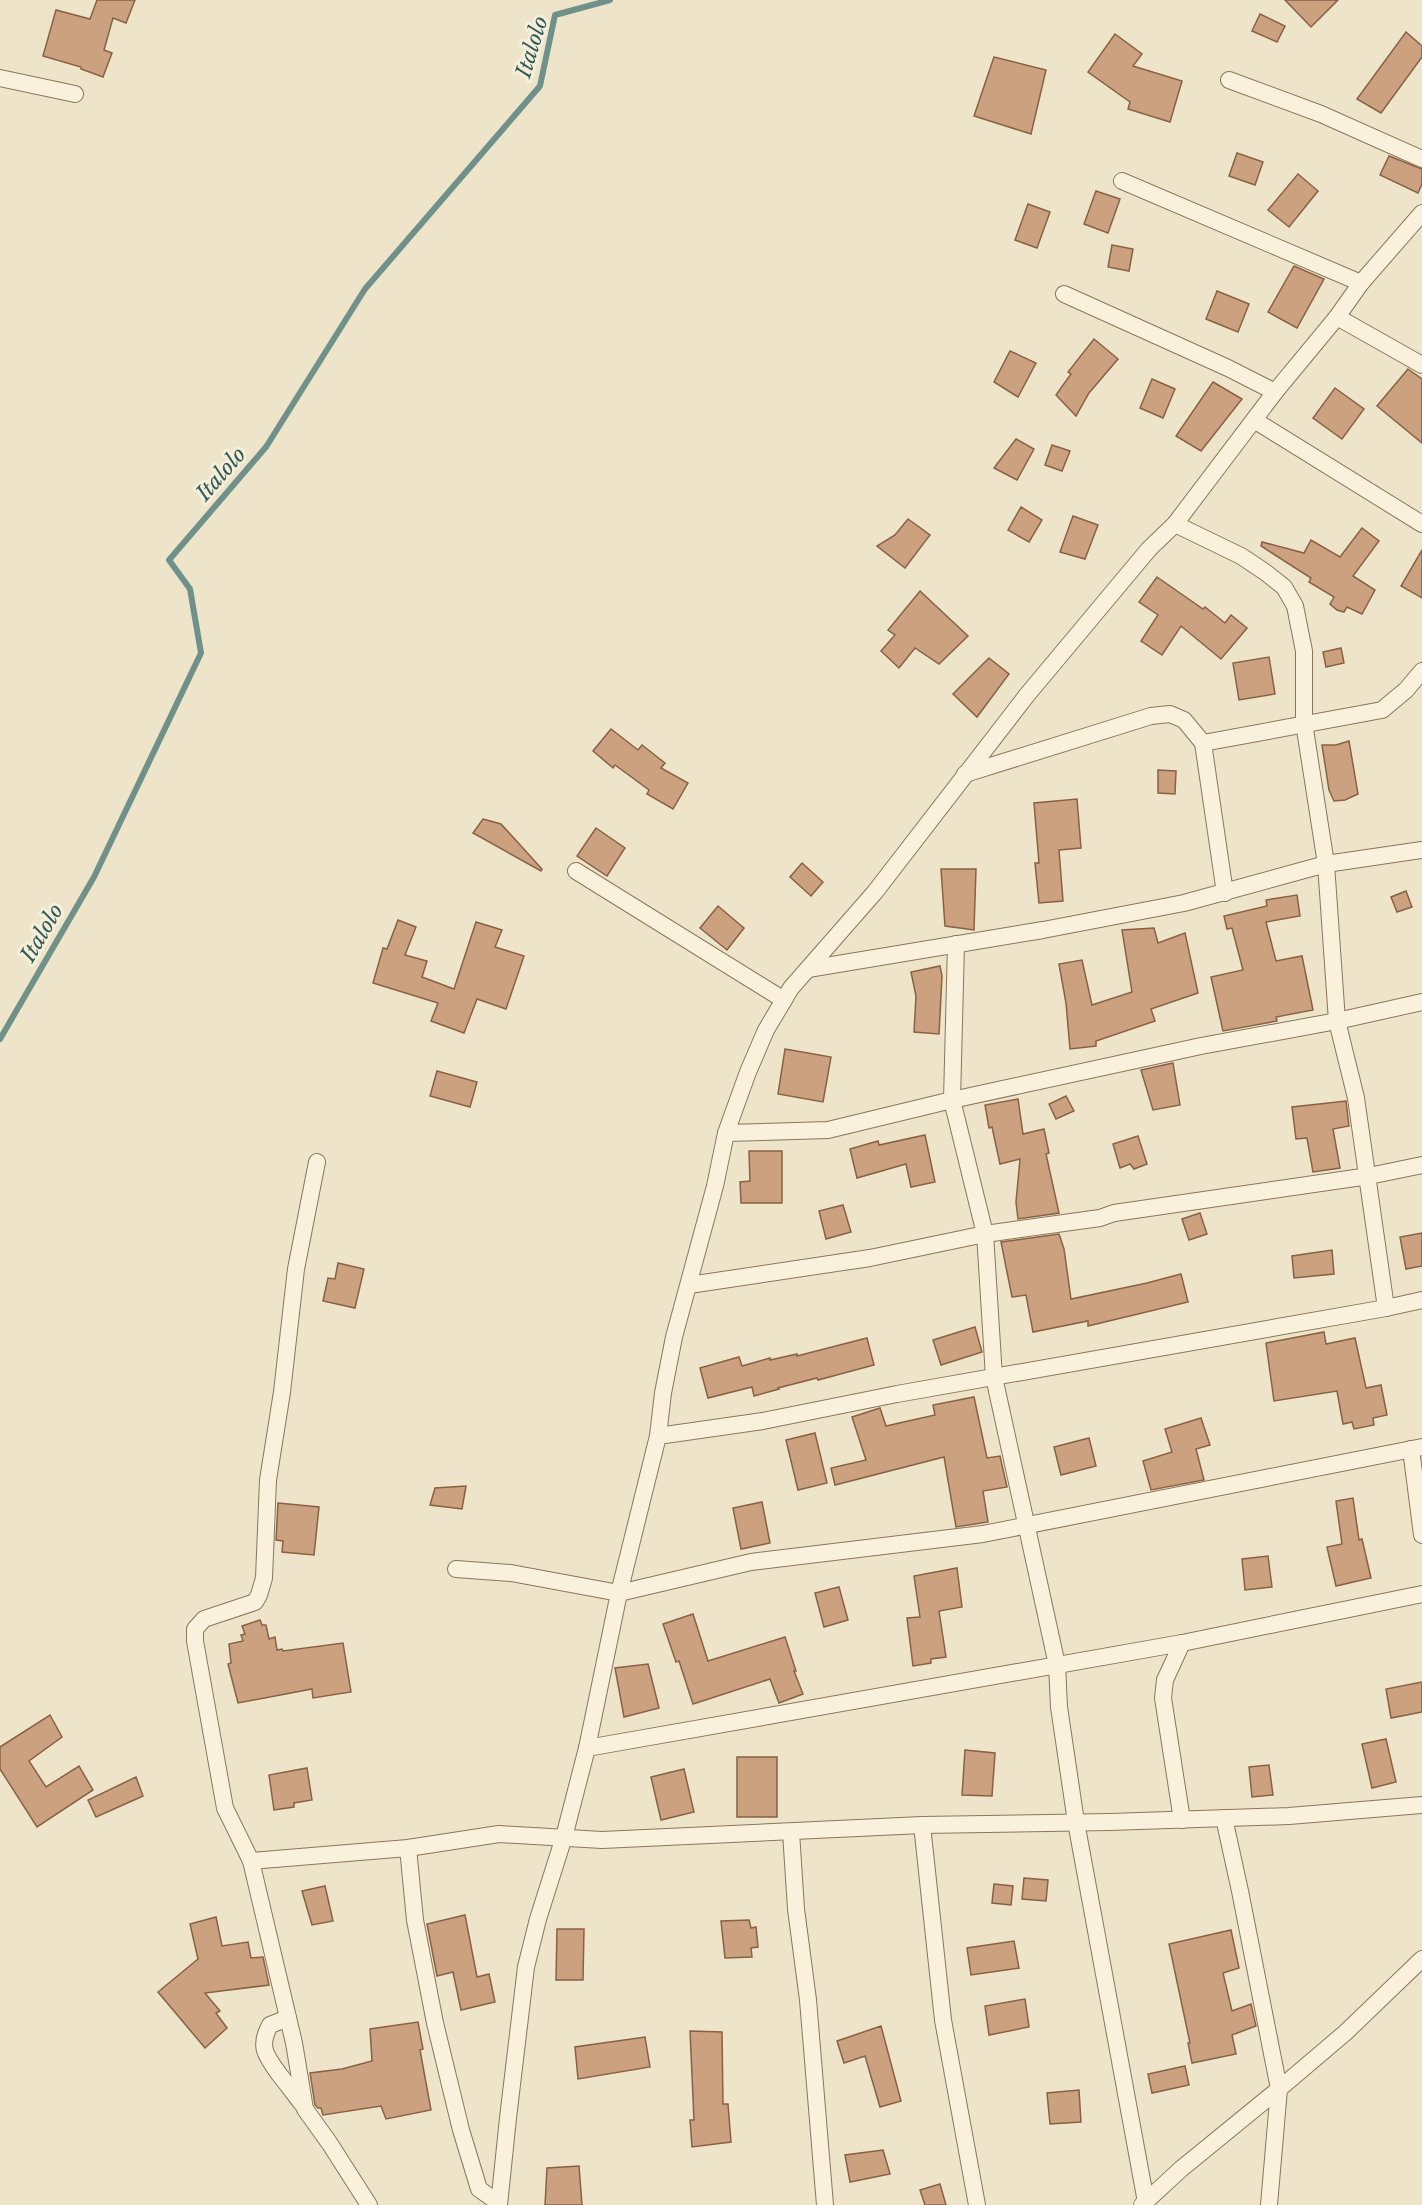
<svg xmlns="http://www.w3.org/2000/svg" width="1422" height="2205" viewBox="0 0 1422 2205" font-family="'Libre Baskerville',serif">
<style>
.lines{fill:none;stroke-linecap:round;stroke-linejoin:round}
.stream{stroke:#70918a;stroke-width:6}
.building{fill:#cba17f;stroke:#896144;stroke-width:1.5}
.street-casing{stroke:#8a765d;stroke-width:18}
.street{stroke:#f9f1dc;stroke-width:16}
.labels{text-anchor:middle;dominant-baseline:central;stroke-width:6;stroke-linejoin:round;paint-order:stroke}
.water-label{font-size:21px;font-style:italic;fill:#305a59;stroke:#f5eed8}
</style>
<rect width="100%" height="100%" fill="#eee4c9"/>
<g class="lines">
<polyline class="stream" points="0,1039 94,877 201,653 190,589 169,560 266,447 365,289 540,86 555,15 610,0"/>
</g>
<g class="building">
<polygon points="97,0 135,0 126,23 113,18 104,50 112,53 103,77 81,69 81,67 43,56 56,10 90,19"/>
<polygon points="1285,0 1338,0 1311,27"/>
<polygon points="1260,14 1285,26 1277,42 1252,31"/>
<polygon points="1406,32 1422,46 1422,57 1381,113 1357,99"/>
<polygon points="1115,34 1142,54 1133,66 1182,81 1170,122 1128,109 1130,102 1088,72"/>
<polygon points="994,57 1046,70 1031,134 974,116"/>
<polygon points="1237,153 1263,162 1255,185 1229,176"/>
<polygon points="1389,156 1422,169 1422,184 1418,193 1380,175"/>
<polygon points="1298,174 1318,191 1289,227 1268,210"/>
<polygon points="1096,191 1120,199 1108,233 1084,224"/>
<polygon points="1028,204 1050,212 1037,248 1015,240"/>
<polygon points="1112,245 1133,249 1129,271 1108,267"/>
<polygon points="1294,266 1324,279 1297,328 1268,312"/>
<polygon points="1217,291 1249,304 1238,332 1206,319"/>
<polygon points="1094,339 1118,359 1089,393 1076,416 1056,395 1071,374 1068,372"/>
<polygon points="1010,351 1036,363 1018,397 994,382"/>
<polygon points="1408,369 1422,379 1422,443 1377,406"/>
<polygon points="1152,379 1175,389 1163,418 1140,408"/>
<polygon points="1213,382 1242,399 1201,451 1176,436"/>
<polygon points="1335,388 1364,409 1342,439 1313,418"/>
<polygon points="1016,439 1034,449 1017,480 994,468"/>
<polygon points="1052,445 1070,451 1062,471 1045,465"/>
<polygon points="1021,507 1042,520 1029,542 1008,530"/>
<polygon points="1073,516 1098,525 1085,559 1060,552"/>
<polygon points="908,519 930,535 905,568 877,546 895,535"/>
<polygon points="1362,528 1379,541 1353,576 1375,590 1362,614 1347,607 1344,612 1337,610 1330,604 1334,597 1309,582 1311,578 1261,546 1262,542 1304,553 1311,540 1340,557"/>
<polygon points="1422,550 1422,598 1401,586"/>
<polygon points="1157,577 1203,609 1205,607 1225,623 1231,615 1247,628 1221,659 1181,626 1162,655 1141,641 1158,615 1139,602"/>
<polygon points="920,591 968,636 939,664 915,648 899,668 881,651 895,635 888,630"/>
<polygon points="1341,648 1344,663 1326,667 1323,652"/>
<polygon points="1269,657 1275,694 1239,700 1233,663"/>
<polygon points="989,658 1009,674 977,717 953,694"/>
<polygon points="611,729 638,750 642,745 665,763 661,768 688,783 673,809 647,794 649,790 615,765 613,768 593,751"/>
<polygon points="1349,741 1358,794 1345,800 1334,801 1329,790 1322,745 1336,745"/>
<polygon points="1158,770 1176,771 1175,794 1158,793"/>
<polygon points="1077,799 1081,848 1059,850 1063,901 1039,903 1035,863 1039,863 1034,803"/>
<polygon points="483,819 501,824 542,869 541,871 473,833"/>
<polygon points="596,828 625,848 607,876 577,856"/>
<polygon points="802,863 823,882 811,896 790,877"/>
<polygon points="941,869 976,869 974,930 945,926"/>
<polygon points="1406,891 1412,907 1397,912 1391,897"/>
<polygon points="1297,895 1300,916 1266,922 1276,961 1302,956 1313,1010 1276,1017 1277,1021 1223,1031 1211,977 1243,970 1232,928 1227,929 1224,916 1267,906 1266,900"/>
<polygon points="718,906 744,928 727,950 700,928"/>
<polygon points="398,920 416,927 405,955 427,961 422,977 454,989 476,922 502,930 495,947 524,956 506,1009 477,999 464,1033 431,1021 438,1003 373,983 383,948 387,949"/>
<polygon points="1154,928 1158,943 1185,933 1198,993 1151,1009 1155,1021 1096,1041 1096,1046 1070,1049 1066,1003 1059,964 1082,960 1092,1005 1132,992 1122,930"/>
<polygon points="940,966 942,976 939,1034 914,1032 916,996 911,972"/>
<polygon points="785,1049 831,1057 823,1102 778,1094"/>
<polygon points="1173,1063 1180,1105 1153,1110 1141,1070"/>
<polygon points="437,1071 477,1082 470,1107 430,1096"/>
<polygon points="1066,1096 1074,1111 1056,1119 1049,1104"/>
<polygon points="1018,1099 1023,1134 1044,1129 1049,1153 1046,1154 1059,1213 1018,1219 1016,1202 1020,1159 1000,1164 992,1127 989,1128 985,1105"/>
<polygon points="1346,1101 1349,1126 1333,1129 1340,1168 1313,1172 1307,1138 1296,1139 1292,1107"/>
<polygon points="925,1135 935,1182 911,1187 906,1164 857,1178 850,1149 878,1141 879,1145"/>
<polygon points="1138,1136 1147,1164 1134,1169 1130,1164 1120,1168 1113,1144"/>
<polygon points="749,1151 782,1151 782,1203 741,1203 740,1182 750,1181"/>
<polygon points="843,1205 851,1232 826,1239 819,1211"/>
<polygon points="1200,1213 1207,1234 1189,1240 1182,1219"/>
<polygon points="1422,1233 1422,1266 1406,1269 1400,1237"/>
<polygon points="1059,1234 1064,1249 1071,1299 1147,1283 1181,1274 1188,1302 1088,1326 1088,1321 1033,1332 1026,1295 1012,1297 1001,1242"/>
<polygon points="1332,1250 1334,1274 1294,1278 1292,1256"/>
<polygon points="338,1263 364,1269 355,1308 323,1301 328,1278 335,1279"/>
<polygon points="975,1327 982,1352 941,1365 933,1340"/>
<polygon points="1324,1332 1326,1344 1355,1338 1366,1388 1381,1385 1387,1415 1373,1418 1374,1425 1354,1429 1352,1422 1343,1424 1337,1391 1274,1401 1266,1343"/>
<polygon points="867,1338 874,1365 818,1380 817,1378 778,1388 779,1389 754,1396 752,1387 708,1398 700,1368 739,1357 742,1366 770,1358 770,1360 797,1354 797,1356"/>
<polygon points="974,1397 987,1458 1000,1456 1007,1487 983,1491 988,1522 956,1527 944,1457 835,1485 831,1468 866,1460 852,1417 880,1408 886,1426 935,1415 933,1405"/>
<polygon points="1201,1418 1210,1445 1196,1449 1204,1480 1151,1490 1143,1461 1172,1452 1165,1429"/>
<polygon points="815,1433 827,1483 798,1490 786,1440"/>
<polygon points="1089,1438 1096,1466 1061,1475 1054,1447"/>
<polygon points="466,1486 462,1509 430,1505 435,1488"/>
<polygon points="1353,1498 1359,1540 1362,1539 1371,1578 1336,1586 1327,1547 1342,1544 1336,1501"/>
<polygon points="762,1502 770,1543 741,1549 733,1508"/>
<polygon points="278,1503 319,1507 314,1555 282,1552 283,1541 276,1540"/>
<polygon points="1268,1556 1272,1587 1245,1590 1242,1559"/>
<polygon points="957,1568 962,1607 939,1611 946,1657 931,1659 931,1663 913,1666 907,1618 920,1617 914,1576"/>
<polygon points="839,1587 848,1620 824,1627 815,1593"/>
<polygon points="693,1614 708,1661 785,1637 796,1671 794,1671 803,1694 779,1703 770,1679 693,1704 679,1661 676,1662 663,1624"/>
<polygon points="260,1620 262,1625 266,1625 269,1639 275,1637 277,1650 282,1649 283,1651 343,1643 351,1692 313,1698 312,1689 238,1703 228,1664 231,1663 229,1644 243,1641 241,1635 245,1634 242,1626"/>
<polygon points="648,1664 659,1708 624,1717 615,1668"/>
<polygon points="1422,1682 1422,1712 1391,1718 1386,1689"/>
<polygon points="50,1715 62,1737 29,1761 46,1787 79,1766 93,1790 37,1827 0,1769 0,1747"/>
<polygon points="1386,1739 1396,1782 1372,1788 1362,1744"/>
<polygon points="965,1750 995,1753 992,1796 962,1795"/>
<rect x="737" y="1757" width="40" height="60"/>
<polygon points="1269,1765 1273,1795 1252,1797 1249,1767"/>
<polygon points="307,1768 312,1800 294,1803 294,1807 274,1810 269,1775"/>
<polygon points="684,1769 694,1812 661,1820 651,1777"/>
<polygon points="136,1777 143,1796 96,1817 88,1800"/>
<polygon points="1024,1878 1048,1880 1046,1901 1022,1899"/>
<polygon points="994,1884 1013,1886 1011,1905 992,1903"/>
<polygon points="325,1886 333,1921 312,1925 302,1891"/>
<polygon points="465,1915 477,1977 489,1974 495,2002 461,2010 453,1972 437,1976 427,1924"/>
<polygon points="216,1917 222,1946 248,1942 251,1958 263,1957 269,1985 205,1993 220,2011 216,2013 227,2028 205,2048 158,1992 198,1959 190,1924"/>
<polygon points="749,1920 751,1928 756,1927 758,1947 751,1948 752,1957 725,1958 721,1921"/>
<polygon points="557,1929 584,1929 583,1980 556,1980"/>
<polygon points="1231,1930 1239,1968 1223,1973 1232,2011 1251,2004 1256,2026 1232,2035 1236,2054 1192,2063 1188,2043 1190,2043 1169,1944"/>
<polygon points="1014,1941 1019,1968 971,1975 967,1948"/>
<polygon points="1025,1999 1029,2027 989,2035 985,2006"/>
<polygon points="418,2022 423,2049 420,2050 431,2110 386,2119 381,2106 323,2115 321,2108 318,2108 315,2105 310,2073 342,2069 372,2061 370,2029"/>
<polygon points="881,2026 901,2101 880,2107 865,2056 844,2063 837,2041"/>
<polygon points="690,2031 722,2032 723,2104 728,2104 731,2142 692,2147 690,2120 694,2120"/>
<polygon points="645,2037 650,2067 578,2079 575,2047"/>
<polygon points="1185,2066 1189,2085 1152,2093 1148,2074"/>
<polygon points="1079,2090 1081,2122 1050,2124 1047,2093"/>
<polygon points="883,2150 890,2174 850,2182 845,2155"/>
<polygon points="579,2166 582,2205 545,2205 547,2168"/>
<polygon points="940,2184 946,2205 925,2205 920,2190"/>
</g>
<g class="lines">
<g class="street-casing">
<g id="street">
<polyline points="0,78 75,94"/>
<polyline points="1229,80 1321,114 1422,159"/>
<polyline points="1122,181 1361,283"/>
<polyline points="1064,294 1228,368 1275,392"/>
<polyline points="1337,317 1422,365"/>
<polyline points="1254,420 1422,524"/>
<polyline points="1175,524 1241,556 1265,572 1284,587 1295,606 1304,651 1304,723 1326,864 1337,1021 1356,1098 1386,1308"/>
<polyline points="1203,743 1382,710 1406,690 1422,671"/>
<polyline points="965,774 1151,716 1170,714 1184,720 1203,743 1225,893"/>
<polyline points="576,871 784,1000"/>
<polyline points="956,944 952,1100 985,1234 994,1377 1057,1665 1059,1707 1076,1822 1146,2202"/>
<polyline points="808,969 1043,930 1184,903 1326,864 1422,850"/>
<polyline points="726,1133 828,1130 952,1100 1201,1046 1337,1021 1422,1002"/>
<polyline points="317,1162 296,1269 282,1392 268,1480 264,1578 259,1595 255,1602 204,1619 195,1629 195,1641 225,1808 251,1861 294,2043 305,2109 330,2144 369,2205"/>
<polyline points="689,1285 870,1258 985,1234 1100,1218 1114,1213 1369,1176 1422,1165"/>
<polyline points="658,1436 763,1421 897,1394 1386,1308 1422,1300"/>
<polyline points="1411,1449 1422,1535"/>
<polyline points="456,1569 511,1573 619,1593 751,1562 983,1534 1422,1447"/>
<polyline points="587,1748 1182,1643 1422,1594"/>
<polyline points="1182,1820 1163,1698 1165,1680 1182,1643"/>
<polyline points="922,1825 943,2020 977,2205"/>
<polyline points="791,1832 796,1909 808,2000 825,2205"/>
<polyline points="408,1848 415,1920 435,2023 461,2130 479,2189 499,2203"/>
<polyline points="251,1861 408,1848 499,1834 602,1840 922,1825 1110,1822 1289,1816 1422,1805"/>
<path d="M288,2018L270,2025C258,2047 266,2056 279,2074C287,2084 295,2095 303,2105"/>
<polyline points="499,2205 508,2118 526,1967 538,1919 564,1837 587,1748 619,1593 658,1436 663,1393 674,1337 715,1186 726,1133 748,1072 766,1030 791,988 875,892 1027,695 1149,549 1175,524 1275,392 1337,317 1361,283 1422,213"/>
<polyline points="1142,2205 1181,2169 1279,2089 1240,1891 1224,1818"/>
<polyline points="1269,2205 1279,2089 1345,2033 1422,1959"/>
</g>
</g>
<use href="#street" class="street"/>
</g>
<g class="labels">
<g class="water-label">
<text transform="translate(532 47) rotate(-73)">Italolo</text>
<text transform="translate(221 474) rotate(-49)">Italolo</text>
<text transform="translate(42 933) rotate(-60)">Italolo</text>
</g>
</g>
</svg>
